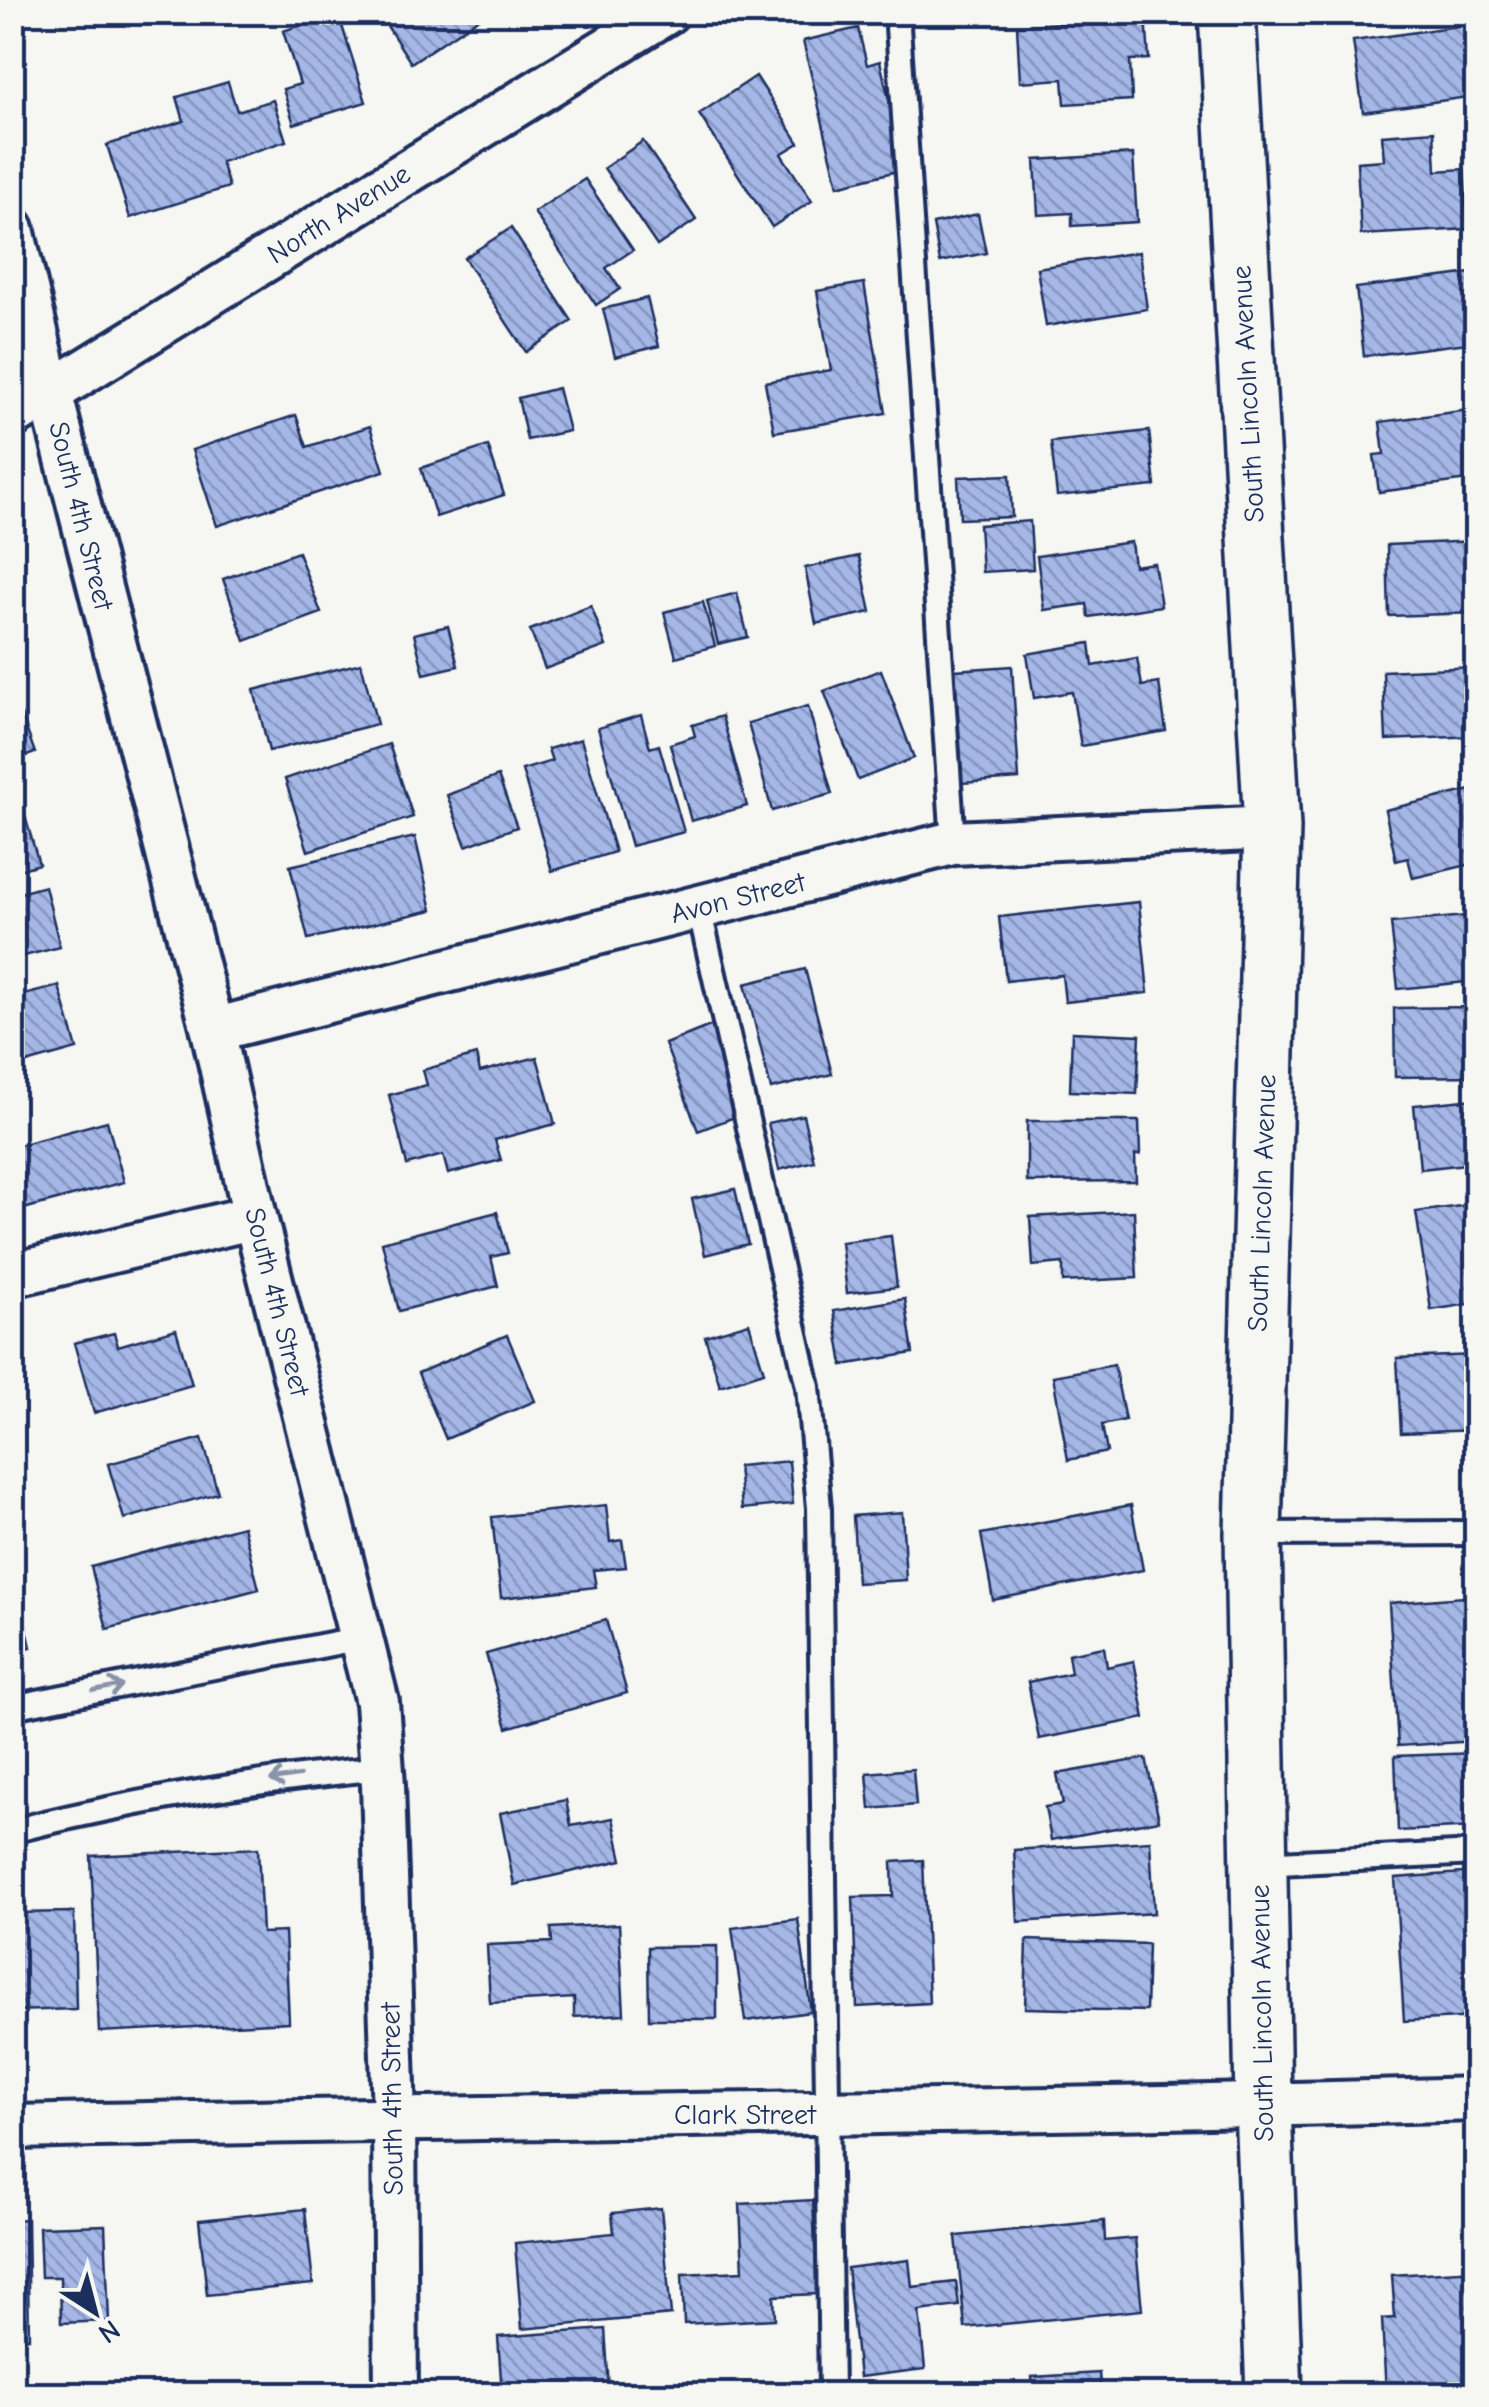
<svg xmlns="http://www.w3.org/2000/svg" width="1489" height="2407" viewBox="0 0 1489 2407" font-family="'Comic Neue',sans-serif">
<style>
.building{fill:url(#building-back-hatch);stroke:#1b2f5e;stroke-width:2.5}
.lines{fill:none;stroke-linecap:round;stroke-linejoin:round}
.lane-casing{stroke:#1b2f5e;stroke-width:30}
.street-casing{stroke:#1b2f5e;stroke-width:50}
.secondary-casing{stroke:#1b2f5e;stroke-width:62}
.lane{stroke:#f6f6f2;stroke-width:22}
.street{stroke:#f6f6f2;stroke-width:42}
.secondary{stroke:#f6f6f2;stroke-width:55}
.oneway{stroke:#8892a8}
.labels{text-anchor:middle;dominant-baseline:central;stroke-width:10;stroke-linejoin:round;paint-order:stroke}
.street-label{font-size:28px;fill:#1b2f5e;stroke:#f6f6f2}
</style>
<defs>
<pattern id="building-back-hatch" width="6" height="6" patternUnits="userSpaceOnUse" patternTransform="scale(2.5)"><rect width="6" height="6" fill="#a4b7e6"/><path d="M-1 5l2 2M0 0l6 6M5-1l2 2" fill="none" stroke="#8595be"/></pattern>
</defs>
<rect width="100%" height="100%" fill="#f6f6f2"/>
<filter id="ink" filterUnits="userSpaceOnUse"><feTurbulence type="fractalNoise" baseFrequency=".01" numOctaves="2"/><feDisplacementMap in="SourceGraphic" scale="20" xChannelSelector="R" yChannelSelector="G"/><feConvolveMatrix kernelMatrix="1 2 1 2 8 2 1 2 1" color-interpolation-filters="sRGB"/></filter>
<g filter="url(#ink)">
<g class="building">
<polygon points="378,12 488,12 411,63"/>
<polygon points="338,13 366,102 294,124 283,89 300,84 283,31"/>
<polygon points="1146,17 1149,59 1130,60 1132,100 1065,104 1063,79 1020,82 1017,26"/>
<polygon points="1465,25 1475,96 1363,112 1353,41"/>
<polygon points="858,28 867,65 880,61 905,169 838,186 803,41"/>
<polygon points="756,76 799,143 781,154 812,201 772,227 699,114"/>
<polygon points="228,82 237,111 273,100 286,141 221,162 229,187 130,218 107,145 184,121 177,97"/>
<polygon points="1434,131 1436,171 1464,169 1468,229 1361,235 1357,162 1384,160 1382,135"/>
<polygon points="643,141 696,220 657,246 604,168"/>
<polygon points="1133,154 1137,222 1072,226 1072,213 1038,215 1035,160"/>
<polygon points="585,179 633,250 606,268 620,289 596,305 534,212"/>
<polygon points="978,214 986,253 940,262 933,224"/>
<polygon points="511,228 572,321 526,352 464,258"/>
<polygon points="1139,252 1147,309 1046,326 1037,268"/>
<polygon points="1472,273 1476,297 1476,342 1364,356 1356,288"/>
<polygon points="864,283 886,413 774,432 765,382 831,370 817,291"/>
<polygon points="647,298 659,346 615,357 603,309"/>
<polygon points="558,388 569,431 527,440 518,398"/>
<polygon points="1476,409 1476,479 1379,492 1374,455 1384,454 1380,422"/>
<polygon points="296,415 307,447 370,426 384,471 217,526 192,450"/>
<polygon points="1149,431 1155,486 1057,496 1051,442"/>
<polygon points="488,446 504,495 436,517 421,468"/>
<polygon points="1010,475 1012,517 960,519 958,477"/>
<polygon points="1030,521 1033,569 982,572 979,525"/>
<polygon points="1476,541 1476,613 1389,616 1387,545"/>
<polygon points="1131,542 1134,566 1154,563 1161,606 1089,617 1087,604 1044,610 1037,556"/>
<polygon points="298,552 321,613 245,641 223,579"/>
<polygon points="859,556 871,612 816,624 805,568"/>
<polygon points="737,593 748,637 718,644 707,601"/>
<polygon points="703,602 715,646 676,657 664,612"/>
<polygon points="591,606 606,646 545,669 530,630"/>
<polygon points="448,626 458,666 424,674 414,634"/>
<polygon points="1090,643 1093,666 1137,658 1142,686 1159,683 1166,731 1081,746 1072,692 1034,698 1027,654"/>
<polygon points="361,663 377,724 269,751 254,690"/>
<polygon points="1012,666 1019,779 962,783 955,670"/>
<polygon points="1476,667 1476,736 1386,740 1383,671"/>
<polygon points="881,670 914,758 858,780 824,691"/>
<polygon points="12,689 35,753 12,761"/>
<polygon points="808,706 832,794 772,811 748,723"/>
<polygon points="641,715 650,748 659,745 684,832 631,846 598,728"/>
<polygon points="722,716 747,806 691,821 670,744 695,736 692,725"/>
<polygon points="581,739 615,852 552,871 522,770 552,761 548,749"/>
<polygon points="389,744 413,817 308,851 285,779"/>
<polygon points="498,776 517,827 466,846 447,795"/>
<polygon points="1471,790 1476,815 1476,863 1413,878 1408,858 1396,861 1385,810"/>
<polygon points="20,799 39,864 12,872 12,801"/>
<polygon points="415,837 432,910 308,939 290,866"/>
<polygon points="45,886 60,947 12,959 12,895"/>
<polygon points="1139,902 1148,993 1065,1002 1062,975 1006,981 999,917"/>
<polygon points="1476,915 1476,981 1398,989 1391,923"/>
<polygon points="805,969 832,1074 771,1089 745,984"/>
<polygon points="59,986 77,1049 12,1067 12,998"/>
<polygon points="1476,1007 1476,1076 1395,1077 1394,1008"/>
<polygon points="715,1024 748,1112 698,1131 665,1044"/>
<polygon points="1072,1032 1140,1035 1137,1094 1070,1091"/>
<polygon points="476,1055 480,1072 537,1057 555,1124 495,1140 501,1160 448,1174 443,1155 407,1165 389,1095 427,1085 423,1070"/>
<polygon points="1476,1099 1476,1163 1420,1169 1414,1105"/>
<polygon points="803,1115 814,1161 779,1170 768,1123"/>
<polygon points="107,1121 124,1182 12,1212 12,1147"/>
<polygon points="1027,1121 1139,1121 1140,1155 1135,1155 1136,1181 1027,1182"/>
<polygon points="735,1189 748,1244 705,1255 692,1199"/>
<polygon points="1476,1204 1476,1303 1431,1310 1416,1212"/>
<polygon points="1134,1211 1137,1278 1063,1282 1063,1263 1033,1266 1030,1217"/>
<polygon points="497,1212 508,1253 491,1257 498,1286 399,1311 382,1242"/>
<polygon points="891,1236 897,1287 847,1293 841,1242"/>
<polygon points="905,1299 913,1353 843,1365 834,1311"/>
<polygon points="749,1323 764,1372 720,1386 705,1336"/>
<polygon points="176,1329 192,1385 94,1413 74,1343 114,1333 118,1346"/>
<polygon points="507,1335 535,1401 446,1439 418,1373"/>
<polygon points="1476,1355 1476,1430 1401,1433 1397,1358"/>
<polygon points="1114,1365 1125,1420 1102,1425 1107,1452 1068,1460 1053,1376"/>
<polygon points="202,1438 218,1493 124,1519 108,1464"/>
<polygon points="789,1461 793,1504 742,1509 738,1466"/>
<polygon points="606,1505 610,1542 622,1540 626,1567 593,1570 596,1587 501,1598 492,1517"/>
<polygon points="1131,1505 1143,1570 993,1600 981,1534"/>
<polygon points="902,1512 906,1580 857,1583 853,1516"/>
<polygon points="243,1526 259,1589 107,1629 91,1567"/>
<polygon points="19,1594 31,1647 12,1651 12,1596"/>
<polygon points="1476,1596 1476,1741 1398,1746 1389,1603"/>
<polygon points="606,1620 627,1693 507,1728 486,1654"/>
<polygon points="1104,1647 1107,1667 1134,1661 1145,1718 1039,1739 1028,1682 1071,1673 1068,1654"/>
<polygon points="1476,1753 1476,1827 1398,1831 1395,1756"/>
<polygon points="1146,1758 1159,1820 1051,1840 1045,1807 1063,1804 1057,1774"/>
<polygon points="913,1769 916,1805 870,1809 867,1773"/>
<polygon points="566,1800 571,1826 613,1818 622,1860 514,1885 500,1813"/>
<polygon points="1150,1841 1154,1913 1018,1922 1014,1850"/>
<polygon points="258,1848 262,1933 285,1932 289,2022 99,2032 91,1856"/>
<polygon points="923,1860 929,2003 857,2007 853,1897 893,1896 892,1862"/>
<polygon points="1476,1872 1476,2017 1404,2021 1395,1878"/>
<polygon points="74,1912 76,2009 12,2011 12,1913"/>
<polygon points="798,1919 811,2012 745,2021 732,1928"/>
<polygon points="619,1924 624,2014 574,2017 574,1998 490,2003 487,1945 552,1942 551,1928"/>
<polygon points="1027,1940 1148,1944 1146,2011 1025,2008"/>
<polygon points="717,1946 717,2019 649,2019 648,1947"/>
<polygon points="813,2200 817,2294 774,2296 775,2319 684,2324 682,2274 743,2271 740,2204"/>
<polygon points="661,2208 671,2315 522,2329 515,2243 614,2233 612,2213"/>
<polygon points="305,2209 313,2284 207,2295 199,2220"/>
<polygon points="27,2219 29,2338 18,2339 17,2297 12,2297 12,2220"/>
<polygon points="1104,2221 1105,2241 1135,2238 1142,2310 965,2328 956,2236"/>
<polygon points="105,2225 109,2321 61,2323 60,2277 41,2277 39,2227"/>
<polygon points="909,2260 912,2287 956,2282 959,2306 919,2311 925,2369 859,2377 847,2268"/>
<polygon points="1476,2270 1476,2394 1386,2394 1382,2319 1395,2318 1392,2275"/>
<polygon points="605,2329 609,2389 502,2394 498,2337"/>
<polygon points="1099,2373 1101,2394 1033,2394 1032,2377"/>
<polygon points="283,2383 285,2394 169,2394"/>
</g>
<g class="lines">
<g class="lane-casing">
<g id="lane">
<polyline points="897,12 953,843"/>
<polyline points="699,908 808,1387 819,1508 831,2394"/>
<polyline points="1253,1534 1476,1533"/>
<polyline points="12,1707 361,1638"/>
<path d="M12,1831C134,1800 257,1780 382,1768"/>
<polyline points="1259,1864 1476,1853"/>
</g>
</g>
<g class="street-casing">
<g id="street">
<polyline points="12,229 50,392 213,1030 255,1217 377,1702 383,1785 394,2117 396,2394"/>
<polyline points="12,416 667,12"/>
<polyline points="213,1030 953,843 1272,828"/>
<polyline points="12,1275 255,1217"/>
<path d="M12,2127C500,2115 989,2114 1476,2099"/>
</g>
</g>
<g class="secondary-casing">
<polyline id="secondary" points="1227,12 1272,828 1253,1534 1263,2106 1274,2394"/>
</g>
<use href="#lane" class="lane"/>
<use href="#street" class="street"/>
<use href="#secondary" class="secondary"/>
</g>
<defs><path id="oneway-shaft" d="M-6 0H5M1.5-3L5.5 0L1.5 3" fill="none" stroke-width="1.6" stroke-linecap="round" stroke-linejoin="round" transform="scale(2.5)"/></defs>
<g class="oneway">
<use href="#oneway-shaft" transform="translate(108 1688) rotate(-11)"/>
<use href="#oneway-shaft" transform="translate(285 1778) rotate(171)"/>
</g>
</g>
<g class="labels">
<g class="street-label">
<text transform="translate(339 214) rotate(-32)">North Avenue</text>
<text transform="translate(1248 394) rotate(-93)">South Lincoln Avenue</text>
<text transform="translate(81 516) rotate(76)">South 4th Street</text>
<text transform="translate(738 898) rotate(-14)">Avon Street</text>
<text transform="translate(1262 1203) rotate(-88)">South Lincoln Avenue</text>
<text transform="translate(277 1302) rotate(76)">South 4th Street</text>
<text transform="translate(1262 2013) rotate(-91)">South Lincoln Avenue</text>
<text transform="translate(392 2099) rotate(-91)">South 4th Street</text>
<text x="745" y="2115">Clark Street</text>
</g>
</g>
<rect width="1489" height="2407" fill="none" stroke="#f6f6f2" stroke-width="50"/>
<rect x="25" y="25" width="1439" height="2357" fill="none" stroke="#1b2f5e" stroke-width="4" filter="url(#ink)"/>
<g transform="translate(95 2312) rotate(144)" stroke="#f6f6f2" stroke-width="8" paint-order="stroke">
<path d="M0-8L18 38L0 25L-18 38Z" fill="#1b2f5e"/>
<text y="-15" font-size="28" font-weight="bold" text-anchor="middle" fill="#1b2f5e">N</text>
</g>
</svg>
